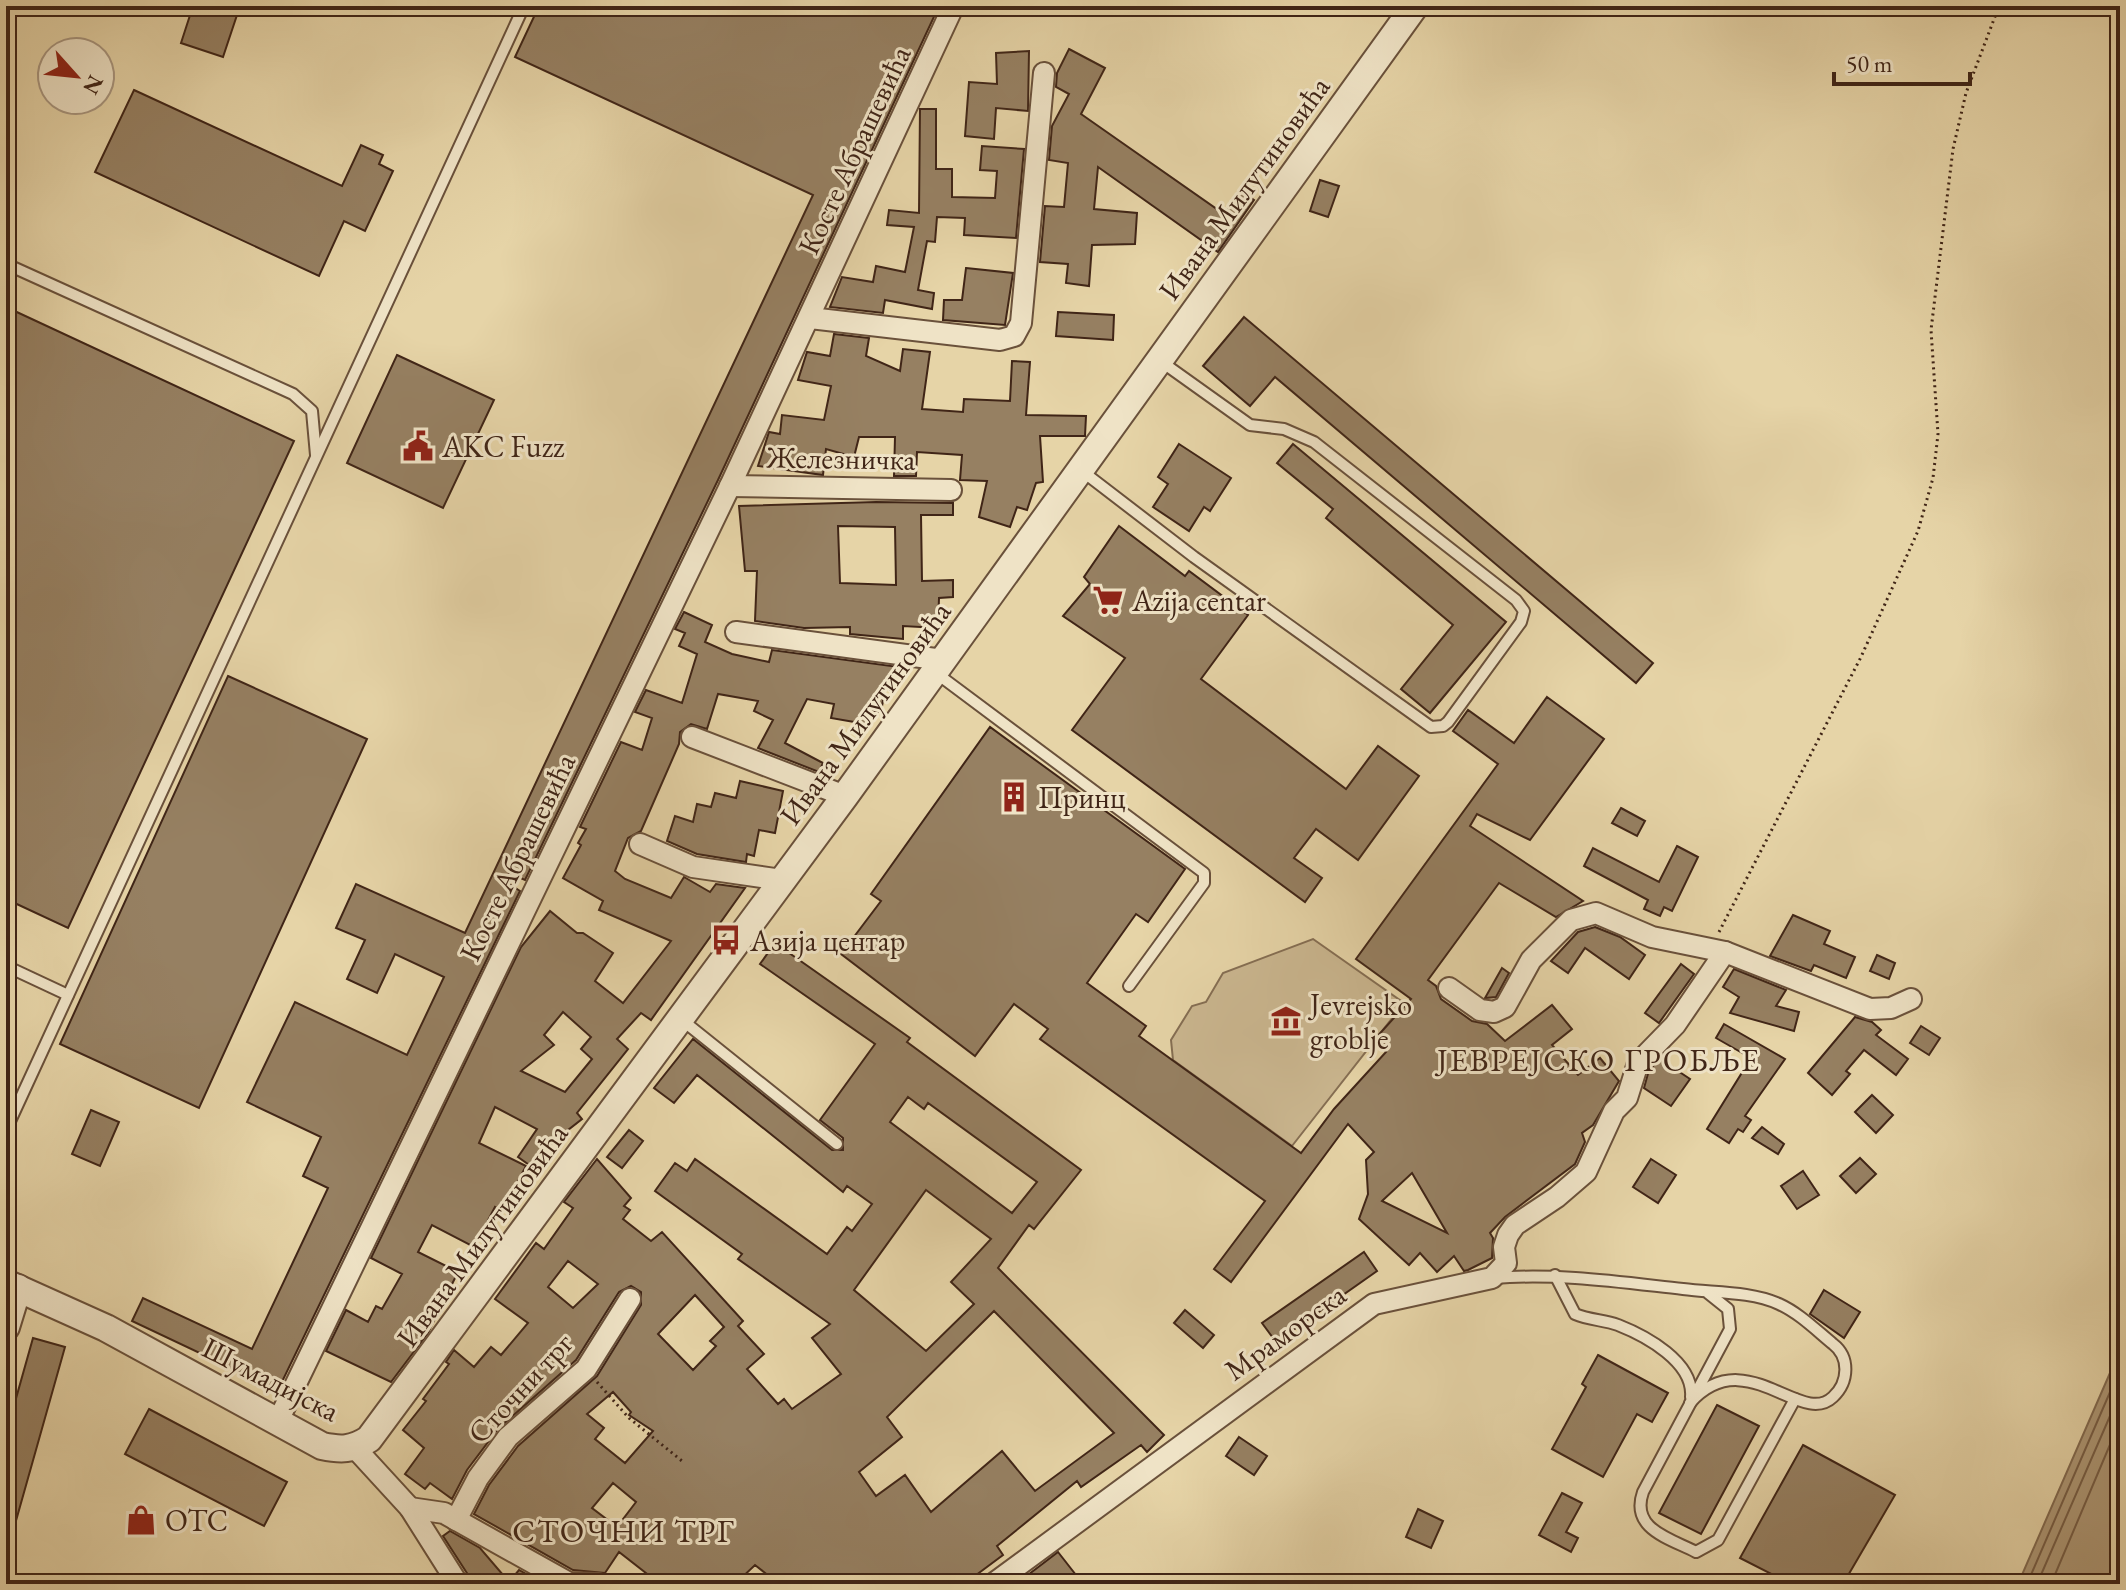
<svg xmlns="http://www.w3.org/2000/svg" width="2126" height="1590" viewBox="0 0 2126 1590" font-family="'EB Garamond',serif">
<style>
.green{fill:#cab68f;stroke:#856e53;stroke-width:2}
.water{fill:#ae9876;stroke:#826a50;stroke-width:2}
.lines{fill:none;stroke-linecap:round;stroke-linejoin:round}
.shore{stroke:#775e46;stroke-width:2}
.building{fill:#968062;stroke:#402517;stroke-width:2;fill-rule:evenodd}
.service-casing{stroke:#6a513b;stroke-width:14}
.minor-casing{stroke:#6a513b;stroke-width:24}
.tertiary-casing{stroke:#6a513b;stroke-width:30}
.path{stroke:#402517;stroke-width:3;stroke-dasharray:2 4;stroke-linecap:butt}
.service{stroke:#efe3c6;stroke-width:10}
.minor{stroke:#efe3c6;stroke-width:20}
.tertiary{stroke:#efe3c6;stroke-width:26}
.labels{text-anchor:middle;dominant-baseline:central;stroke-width:6;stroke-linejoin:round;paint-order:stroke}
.street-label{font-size:30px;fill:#402517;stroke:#efe3c6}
.poi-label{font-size:30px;fill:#402517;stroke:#efe3c6;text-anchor:start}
.neighbourhood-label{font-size:32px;letter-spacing:2px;fill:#402517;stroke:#efe3c6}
</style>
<rect width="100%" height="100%" fill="#e6d4a7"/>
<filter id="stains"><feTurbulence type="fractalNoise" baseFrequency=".0025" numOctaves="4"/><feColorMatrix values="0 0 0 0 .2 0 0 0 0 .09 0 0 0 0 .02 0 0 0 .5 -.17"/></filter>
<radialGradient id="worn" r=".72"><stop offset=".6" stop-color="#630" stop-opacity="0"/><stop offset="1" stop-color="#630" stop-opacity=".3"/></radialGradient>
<polygon class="green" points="1313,939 1404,1003 1292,1146 1173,1060 1171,1040 1192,1006 1206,1002 1223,973"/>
<polygon class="water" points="2120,1350 2120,1584 2018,1584"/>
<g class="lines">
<g class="shore">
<polyline points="2027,1584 2120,1369"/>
<polyline points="2037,1584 2120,1393"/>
<polyline points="2051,1584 2120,1421"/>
</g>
</g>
<g class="building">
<polygon points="193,6 240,6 223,57 181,43"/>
<polygon points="539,6 939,6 718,480 525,880 509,873 505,881 520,891 278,1390 132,1321 143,1298 252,1349 328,1188 303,1176 321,1137 247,1102 295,1002 407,1055 444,977 395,954 377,993 347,979 365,940 336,928 356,884 465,933 813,195 515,57"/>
<polygon points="1069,49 1105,68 1081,114 1224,214 1241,191 1254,200 1218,252 1098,167 1094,209 1137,213 1135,244 1092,245 1089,286 1066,283 1068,264 1040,262 1045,206 1064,207 1068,163 1049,160 1052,126 1069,94 1056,87 1057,73"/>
<polygon points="1029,51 1028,111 996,108 994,139 965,136 969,82 997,84 996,53"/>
<polygon points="134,90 342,186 361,145 383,155 379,164 393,171 365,231 344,221 319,276 95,172"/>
<polygon points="920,109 936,109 936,169 952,169 952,197 995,198 997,171 980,170 982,146 1024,149 1016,238 964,235 965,218 937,217 935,242 927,241 918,290 934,293 932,309 885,300 883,313 830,307 842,277 873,282 876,266 905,272 914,227 887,225 889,210 919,213"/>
<polygon points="1320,180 1339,186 1328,217 1310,211"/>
<polygon points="966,268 1013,273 1005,325 943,320 944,300 962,300"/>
<polygon points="6,307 294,441 68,928 6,899"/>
<polygon points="1058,312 1114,315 1113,340 1056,336"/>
<polygon points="1244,317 1653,663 1636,683 1275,377 1250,406 1203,366"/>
<polygon points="834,334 869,338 866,356 900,371 903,349 930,352 922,409 963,412 964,399 1010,401 1012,361 1030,362 1026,415 1086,416 1085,436 1040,436 1043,482 1036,483 1027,510 1017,507 1010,527 979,517 987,481 960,480 962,455 917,452 916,476 894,476 895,437 859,437 854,457 826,449 823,475 758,466 769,432 780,434 782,415 824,420 831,386 798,380 807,352 830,356"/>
<polygon points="397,355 494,400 443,508 347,463"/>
<polygon points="1179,444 1231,478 1210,511 1204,507 1189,531 1153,507 1168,484 1158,477"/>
<polygon points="1293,444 1506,622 1430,713 1401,689 1453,625 1326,518 1333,509 1277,463"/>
<path d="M876,502L953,503V515H921L922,581L953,580V597L939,598L938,628L903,626V639L850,634V627L804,628L755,621L757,571H745L739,506ZM838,526L895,527L896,585L840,583Z"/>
<polygon points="1119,526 1185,576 1189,571 1248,615 1201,679 1346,789 1378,746 1419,776 1358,860 1316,829 1294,858 1322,878 1305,902 1072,730 1125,658 1063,616 1090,584 1084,577"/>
<path d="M684,612L712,625L705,642L732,654L769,662L772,650L899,667L895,691L885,689L881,712L868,710L866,724L831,718L834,704L807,699L785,743L823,763L819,772L758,748L773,720L754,711L758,701L718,694L707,729L691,724L680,732L679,744L641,831L628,838L615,871L625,879L671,898L684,877L710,892L716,884L745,888L651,1020L641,1013L617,1039L628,1049L577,1113L582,1119L554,1141L535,1169L518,1157L537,1129L495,1107L479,1143L526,1166L502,1211L495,1207L474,1247L432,1225L418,1252L458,1272L428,1333L391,1382L326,1351L346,1310L368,1322L376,1306L382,1309L402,1274L371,1258L521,947L550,911L577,933H583L613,953L595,981L623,1003L671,941L599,910L603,901L563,878L581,845L578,843L586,829L580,827L621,742L642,750L652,718L635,712L646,690L682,703L697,654L679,646L685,633L675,629ZM563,1012L591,1037L581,1049L592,1059L565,1092L521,1071L554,1045L544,1035Z"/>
<polygon points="228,676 367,739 199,1108 60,1044"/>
<path d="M1547,697L1604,739L1530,840L1477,814L1470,826L1583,901L1556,917L1499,883L1428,980L1436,986L1441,999L1472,1021L1487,1024L1505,1041L1552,1005L1572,1029L1552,1045L1578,1075L1600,1058L1619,1081L1593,1125L1582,1133L1585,1142L1575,1164L1505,1217L1490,1233L1493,1238L1492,1258L1468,1270L1464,1271L1454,1256L1437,1272L1420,1253L1409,1265L1359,1219L1368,1194L1366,1160L1374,1152L1348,1124L1231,1282L1214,1269L1265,1201L1040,1039L1048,1029L1014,1004L975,1056L841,954L881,901L871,894L990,727L1185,869L1148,922L1136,914L1087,983L1146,1026L1139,1036L1301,1153L1334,1109L1386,1052L1374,1040L1411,999L1356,959L1498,764L1453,731L1468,710L1514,743ZM1412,1173L1447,1233L1382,1201Z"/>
<polygon points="740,781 783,791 775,833 759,830 754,856 747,854 746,862 697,854 667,841 675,816 693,822 697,804 711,807 715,793 736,798"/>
<polygon points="1621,808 1645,821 1637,836 1612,823"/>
<polygon points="1677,846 1698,857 1672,911 1664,907 1660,916 1644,909 1648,900 1584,866 1593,848 1659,882"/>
<polygon points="1793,915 1830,931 1824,944 1855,957 1846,978 1814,965 1811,971 1770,956"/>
<polygon points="1595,927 1620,937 1645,955 1629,979 1585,948 1568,973 1551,961 1578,932"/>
<path d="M775,943L910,1038L907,1042L1081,1170L1034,1229L1029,1225L998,1268L1164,1435L1147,1452L1141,1445L1081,1487L1077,1481L997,1546L1003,1555L964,1584H779L755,1565L735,1584H660L619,1552L605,1573L573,1570L474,1514L489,1485L518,1446L597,1376L641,1305V1292L631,1286L619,1292L576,1360L498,1429L467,1470L452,1499L430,1483L425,1489L405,1474L424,1448L403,1430L426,1401L423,1399L449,1364L446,1362L454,1350L474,1367L491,1347L501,1355L528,1323L495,1299L536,1243L544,1249L573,1208L564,1202L597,1159L631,1198L624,1206L630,1210L623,1219L651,1241L662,1232L743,1321L738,1326L764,1354L747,1369L778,1404L784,1399L792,1409L841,1374L812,1338L830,1324L738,1259L742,1254L655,1191L675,1163L687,1171L695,1159L827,1254L847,1227L852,1231L872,1204L847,1186L843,1192L697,1075L674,1103L654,1088L693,1039L832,1150H843V1138L820,1120L875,1044L760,964ZM908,1097L924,1109L928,1103L1037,1182L1012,1213L890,1122ZM926,1190L991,1239L951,1282L974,1304L926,1351L854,1290ZM568,1261L598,1284L573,1308L548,1287ZM695,1295L724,1327L710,1341L716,1346L693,1370L658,1334ZM994,1311L1114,1433L1035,1491L1002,1451L931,1512L905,1475L876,1496L859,1472L902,1437L887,1417ZM613,1392L631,1412L629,1415L653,1431L625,1463L595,1439L604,1428L587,1414ZM613,1483L636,1502L617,1527L592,1508Z"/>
<polygon points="1877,955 1895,963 1889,979 1870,971"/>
<polygon points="1681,964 1694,974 1659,1023 1645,1013"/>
<polygon points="1502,968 1509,973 1496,997 1485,998"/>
<polygon points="1734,969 1786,990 1776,1006 1799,1012 1794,1031 1730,1013 1739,997 1723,987"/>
<polygon points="1855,1017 1872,1022 1881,1030 1876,1035 1908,1059 1896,1075 1864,1050 1846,1071 1850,1074 1832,1095 1808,1073"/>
<polygon points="1724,1024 1785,1059 1745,1116 1751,1120 1743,1132 1738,1129 1729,1143 1707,1129 1751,1058 1716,1038"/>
<polygon points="1921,1026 1940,1038 1929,1055 1910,1043"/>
<polygon points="1660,1059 1690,1079 1671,1106 1644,1088 1649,1070"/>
<polygon points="1872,1095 1893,1115 1876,1133 1855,1112"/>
<polygon points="91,1110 119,1122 100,1166 72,1154"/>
<polygon points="1762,1127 1784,1144 1778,1154 1752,1138"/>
<polygon points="629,1130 643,1141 622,1168 607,1157"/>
<polygon points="1860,1158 1876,1174 1856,1193 1840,1176"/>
<polygon points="1651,1159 1676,1175 1658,1203 1633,1187"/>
<polygon points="1803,1171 1819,1195 1797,1209 1781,1186"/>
<polygon points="1364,1252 1377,1271 1276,1342 1262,1323"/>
<polygon points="1824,1290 1860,1312 1844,1338 1810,1314"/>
<polygon points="1185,1310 1214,1335 1203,1348 1174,1323"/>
<polygon points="33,1338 65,1347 10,1542 6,1542 6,1434"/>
<polygon points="1598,1355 1668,1393 1652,1422 1637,1414 1603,1477 1552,1449 1586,1387 1582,1384"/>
<polygon points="1717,1405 1759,1426 1701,1534 1659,1513"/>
<polygon points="149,1409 287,1482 264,1526 125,1454"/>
<polygon points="1239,1437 1267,1456 1254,1475 1226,1456"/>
<polygon points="1803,1445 1895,1495 1843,1584 1791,1584 1740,1558"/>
<polygon points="1562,1493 1582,1503 1566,1532 1578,1538 1571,1552 1539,1535"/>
<polygon points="1418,1509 1443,1521 1431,1548 1406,1537"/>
<polygon points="450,1531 480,1548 509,1582 519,1570 544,1584 474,1584 443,1536"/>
<polygon points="1058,1552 1083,1584 1016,1584 1041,1565"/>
</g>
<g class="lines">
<g class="service-casing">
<g id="service">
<polyline points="6,264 293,394 312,411 316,455"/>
<polyline points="1082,471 1194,557 1431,727 1443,726 1448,722 1521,622 1524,611 1516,600 1314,442 1284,429 1250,425 1159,360"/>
<polyline points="936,673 1204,873 1204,883 1129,986"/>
<polyline points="6,966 68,995"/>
<polyline points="682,1020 837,1144"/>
<polyline points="6,1130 524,6"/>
<path d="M1555,1275L1575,1314C1589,1320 1604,1320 1618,1325C1646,1336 1694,1362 1691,1397"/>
<path d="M1494,1278C1559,1273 1619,1282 1683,1289C1713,1293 1750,1291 1779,1304C1799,1313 1816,1330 1833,1344C1850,1357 1849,1382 1833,1397C1801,1428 1745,1341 1690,1403"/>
<path d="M1708,1293L1728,1309L1730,1329L1643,1492C1630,1529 1669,1538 1696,1552L1718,1540L1795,1399"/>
</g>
</g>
<g class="minor-casing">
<g id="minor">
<polyline points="810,318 1000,340 1014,336 1021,323 1044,73"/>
<polyline points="730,486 951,490"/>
<polyline points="736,632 943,660"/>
<polyline points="692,737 845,796"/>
<polyline points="640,844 693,867 782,880"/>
<polyline points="1449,988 1480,1010 1494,1012 1505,1007 1531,960 1571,920 1596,913 1652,937 1725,952 1870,1009 1891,1008 1911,999"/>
<polyline points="278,1421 730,486 953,7"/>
<polyline points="355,1448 410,1508 458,1584"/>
<polyline points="410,1508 444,1513 569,1583 598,1584"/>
<polyline points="456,1520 478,1478 508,1437 586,1369 630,1299"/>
<polyline points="993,1584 1374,1304 1492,1278 1506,1263 1504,1247 1508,1235 1515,1225 1557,1197 1586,1172 1614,1111 1627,1098 1638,1063 1675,1025 1725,952"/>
</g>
</g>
<g class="tertiary-casing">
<g id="tertiary">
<path d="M6,1283L106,1328L322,1446C341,1450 352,1450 369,1439L845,796L1415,6"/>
<polyline points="6,1327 18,1288"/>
</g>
</g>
<g class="path">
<polyline points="1719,932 1861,657 1918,531 1933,478 1938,434 1931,330 1953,149 1966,93 1999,6"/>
<polyline points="597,1382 629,1418 682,1461"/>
</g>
<use href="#service" class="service"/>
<use href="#minor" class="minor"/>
<use href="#tertiary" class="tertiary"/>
</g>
<defs>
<g id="civic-bare" transform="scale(2.4)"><path d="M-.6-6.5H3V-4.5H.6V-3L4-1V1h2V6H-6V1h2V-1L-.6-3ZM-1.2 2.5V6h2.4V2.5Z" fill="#8f2418" stroke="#efe3c6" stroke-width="2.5" paint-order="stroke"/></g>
<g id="supermarket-bare" transform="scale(2.4)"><path d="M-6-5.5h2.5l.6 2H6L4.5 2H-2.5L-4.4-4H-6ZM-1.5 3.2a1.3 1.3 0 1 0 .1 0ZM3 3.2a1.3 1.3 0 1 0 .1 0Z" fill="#8f2418" stroke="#efe3c6" stroke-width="2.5" paint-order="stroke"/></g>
<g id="building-bare" transform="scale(2.4)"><path d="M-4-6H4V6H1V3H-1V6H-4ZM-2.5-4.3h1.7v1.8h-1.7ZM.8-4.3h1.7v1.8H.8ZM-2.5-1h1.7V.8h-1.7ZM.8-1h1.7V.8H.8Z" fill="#8f2418" stroke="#efe3c6" stroke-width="2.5" paint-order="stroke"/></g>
<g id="bus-bare" transform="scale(2.4)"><path d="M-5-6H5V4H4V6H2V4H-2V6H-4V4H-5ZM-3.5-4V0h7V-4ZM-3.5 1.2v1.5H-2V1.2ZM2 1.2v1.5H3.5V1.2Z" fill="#8f2418" stroke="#efe3c6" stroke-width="2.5" paint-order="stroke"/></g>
<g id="museum-bare" transform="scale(2.4)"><path d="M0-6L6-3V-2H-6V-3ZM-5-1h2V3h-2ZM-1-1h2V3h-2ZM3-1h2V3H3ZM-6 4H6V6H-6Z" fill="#8f2418" stroke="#efe3c6" stroke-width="2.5" paint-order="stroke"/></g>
<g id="shop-bare" transform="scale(2.4)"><path d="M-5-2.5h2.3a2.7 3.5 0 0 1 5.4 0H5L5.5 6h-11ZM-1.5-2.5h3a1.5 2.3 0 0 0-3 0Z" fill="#8f2418" stroke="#efe3c6" stroke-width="2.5" paint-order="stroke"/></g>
</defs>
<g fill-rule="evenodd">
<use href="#civic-bare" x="418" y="446"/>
<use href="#supermarket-bare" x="1108" y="600"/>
<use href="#building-bare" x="1014" y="797"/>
<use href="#bus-bare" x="726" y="940"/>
<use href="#museum-bare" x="1286" y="1021"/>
<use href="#shop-bare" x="141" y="1520"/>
</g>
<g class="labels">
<g class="street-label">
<text transform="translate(854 150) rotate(-65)">Косте Абрашевића</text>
<text transform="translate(1244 188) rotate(-54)">Ивана Милутиновића</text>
<text transform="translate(841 458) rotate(1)">Железничка</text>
<text transform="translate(865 713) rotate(-54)">Ивана Милутиновића</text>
<text transform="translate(517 857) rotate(-64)">Косте Абрашевића</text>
<text transform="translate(482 1235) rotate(-54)">Ивана Милутиновића</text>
<text transform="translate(1285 1332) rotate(-36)">Мраморска</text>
<text transform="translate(271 1379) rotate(27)">Шумадијска</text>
<text transform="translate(520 1388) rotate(-47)">Сточни трг</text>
</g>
<g class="poi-label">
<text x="442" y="446">AKC Fuzz</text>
<text x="1132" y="600">Azija centar</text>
<text x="1038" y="797">Принц</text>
<text x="750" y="940">Азија центар</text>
<text x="1310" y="1004">Jevrejsko<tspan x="1310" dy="34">groblje</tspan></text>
<text x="165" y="1520">OTC</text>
</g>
<g class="neighbourhood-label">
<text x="1599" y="1060">ЈЕВРЕЈСКО ГРОБЉЕ</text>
<text x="624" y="1531">СТОЧНИ ТРГ</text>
</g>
</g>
<rect width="2126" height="1590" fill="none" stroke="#e6d4a7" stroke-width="32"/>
<rect x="8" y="8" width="2110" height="1574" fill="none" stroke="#402517" stroke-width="4"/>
<rect x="16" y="16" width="2094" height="1558" fill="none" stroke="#402517" stroke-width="2"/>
<g transform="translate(76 76) rotate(117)"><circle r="38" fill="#efe3c6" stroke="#a99780" stroke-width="2"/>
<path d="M0-6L14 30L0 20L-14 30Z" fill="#8f2418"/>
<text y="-12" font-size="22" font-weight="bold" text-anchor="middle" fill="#402517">N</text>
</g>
<path d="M1834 72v12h136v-12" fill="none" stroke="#402517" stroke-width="4"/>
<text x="1846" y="72" font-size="24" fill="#402517" stroke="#efe3c6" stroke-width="6" paint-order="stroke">50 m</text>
<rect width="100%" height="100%" filter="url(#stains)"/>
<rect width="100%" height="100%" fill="url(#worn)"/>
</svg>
